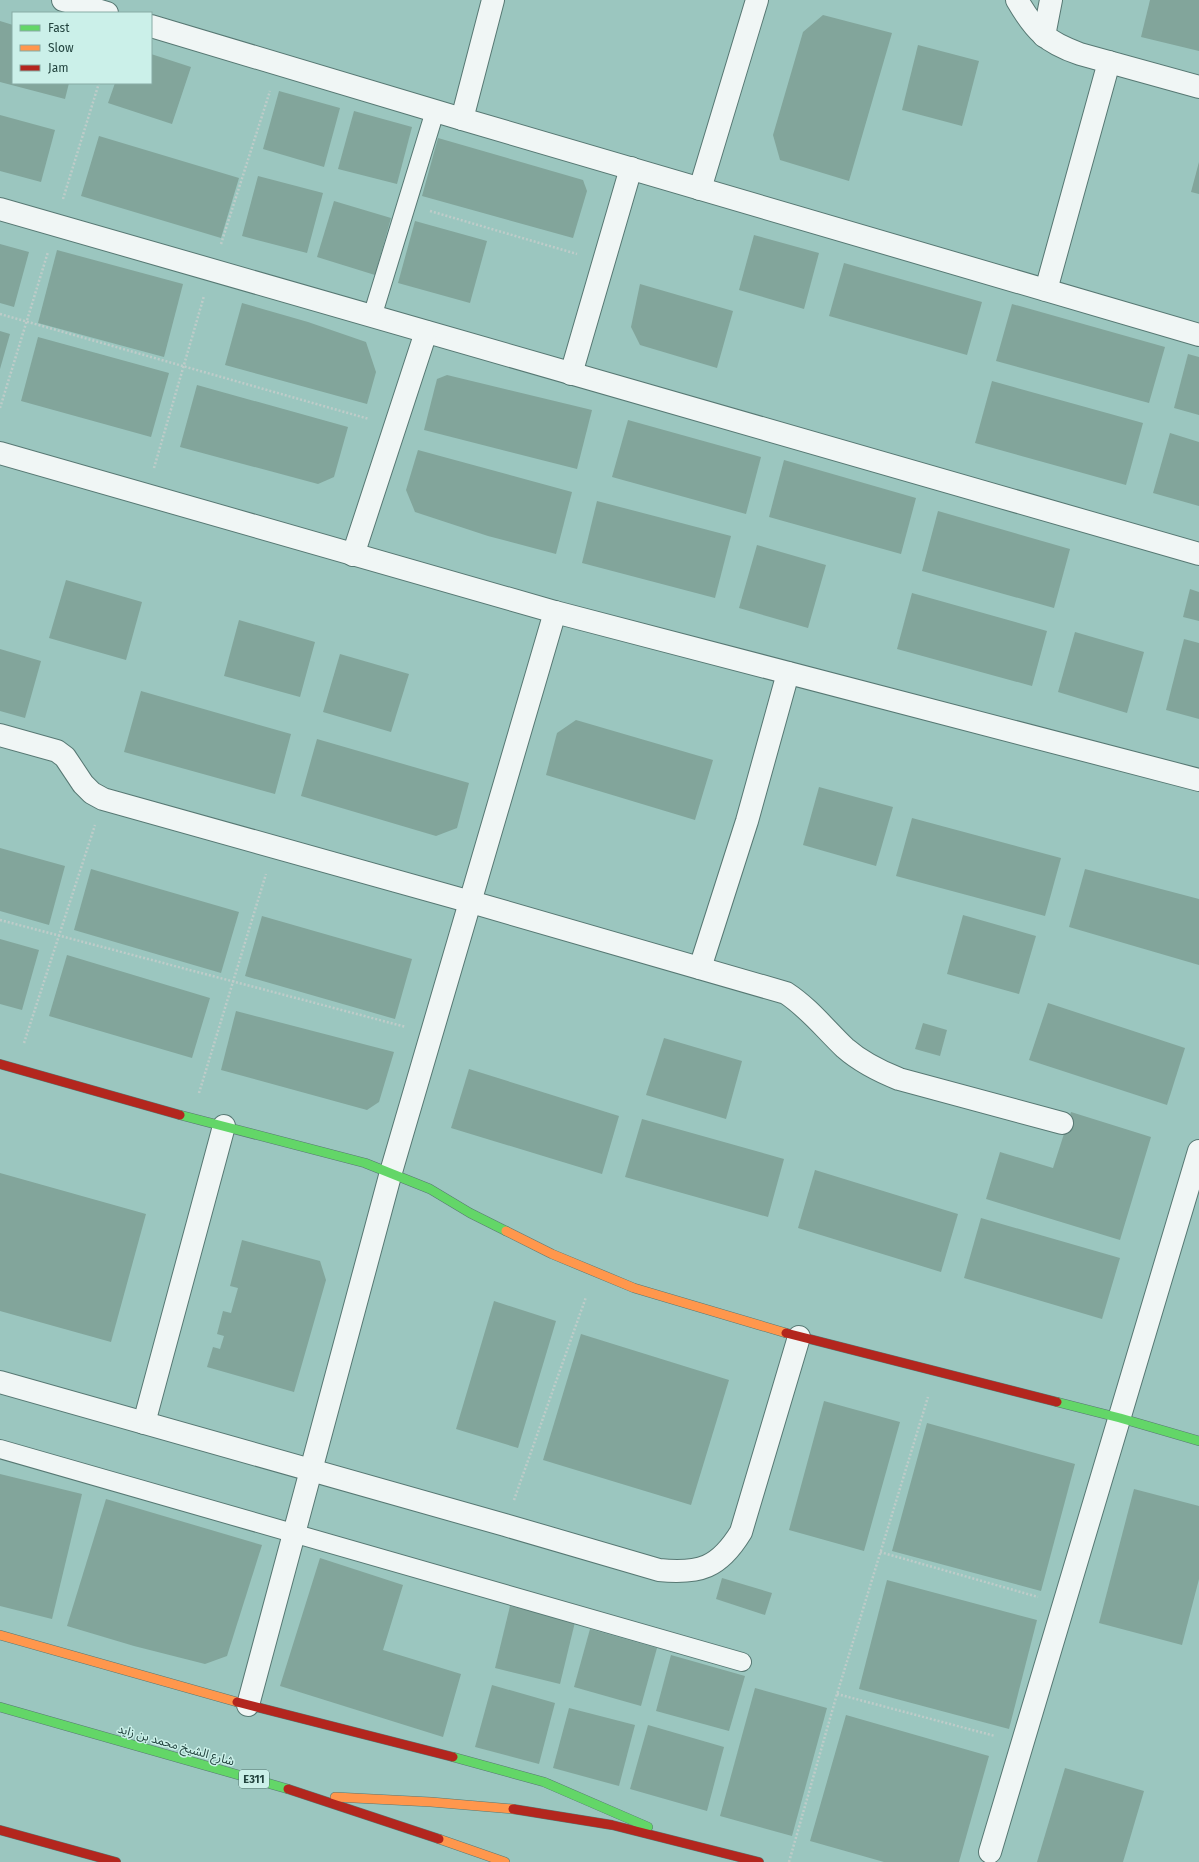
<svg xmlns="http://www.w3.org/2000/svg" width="1199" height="1862" viewBox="0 0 1199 1862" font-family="'Fira Sans','Noto Sans Arabic',sans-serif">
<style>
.building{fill:#82a59b}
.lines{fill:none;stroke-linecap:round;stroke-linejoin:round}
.lane-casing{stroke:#577873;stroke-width:20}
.street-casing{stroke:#577873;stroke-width:24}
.fast-casing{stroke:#577873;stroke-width:10}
.slow-casing{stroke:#577873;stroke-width:10}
.jam-casing{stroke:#577873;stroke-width:10}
.path{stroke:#beccc9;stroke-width:2.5;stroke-dasharray:2 2;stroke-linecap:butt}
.lane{stroke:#f0f6f5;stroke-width:18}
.street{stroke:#f0f6f5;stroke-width:22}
.fast{stroke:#63d668;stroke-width:9}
.slow{stroke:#ff974d;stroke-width:9}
.jam{stroke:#b3261e;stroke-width:9}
.labels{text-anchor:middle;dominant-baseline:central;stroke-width:3;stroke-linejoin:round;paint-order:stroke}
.shield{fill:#cbf0e9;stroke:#557771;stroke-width:1}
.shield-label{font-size:11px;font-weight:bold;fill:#22433e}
.street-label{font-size:12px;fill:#22433e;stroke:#cbf0e9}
</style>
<rect width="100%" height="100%" fill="#9bc6bf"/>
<g class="building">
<polygon points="1150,0 1199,0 1199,51 1141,37"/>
<polygon points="823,15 892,33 849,181 780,160 773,135 803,32"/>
<polygon points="0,21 13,25 13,83 69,83 65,99 0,82"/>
<polygon points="918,45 979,61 962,126 902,110"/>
<polygon points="151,54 191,67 172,124 108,103 115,83 151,83"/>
<polygon points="279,91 340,108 324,167 263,149"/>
<polygon points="354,111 412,127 397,184 338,169"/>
<polygon points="0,115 55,130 41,182 0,171"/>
<polygon points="99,136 239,178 221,238 81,196"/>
<polygon points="438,138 583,180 587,191 573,238 422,196"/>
<polygon points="1199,162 1199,194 1191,192"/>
<polygon points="258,176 323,193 307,253 242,236"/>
<polygon points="334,201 391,218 375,275 317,257"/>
<polygon points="415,221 487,241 470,303 398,283"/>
<polygon points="754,235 819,253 804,309 739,290"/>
<polygon points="0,244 29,252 14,307 0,303"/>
<polygon points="57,250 183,284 164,357 38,323"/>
<polygon points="844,263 982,302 967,355 829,316"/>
<polygon points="640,284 733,311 717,368 640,345 631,327"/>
<polygon points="242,303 308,322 366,342 376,372 367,404 225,365"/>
<polygon points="1012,304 1165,347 1149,403 996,361"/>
<polygon points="0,331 10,334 0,369"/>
<polygon points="38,337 169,373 151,437 21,401"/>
<polygon points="1188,354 1199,357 1199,415 1174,408"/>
<polygon points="447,375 592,410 577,469 424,430 437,379"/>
<polygon points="992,381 1143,423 1126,485 975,443"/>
<polygon points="197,385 348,427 334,477 318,484 180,447"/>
<polygon points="628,420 761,457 746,514 612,477"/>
<polygon points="1170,433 1199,442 1199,506 1153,493"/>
<polygon points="418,450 572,492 556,554 488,536 415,512 406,490"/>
<polygon points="784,460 916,498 901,554 769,517"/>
<polygon points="597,501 731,536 715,598 582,563"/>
<polygon points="938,511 1070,549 1054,608 922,571"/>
<polygon points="757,545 826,565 808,628 739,608"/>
<polygon points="66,580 142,602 126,660 49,638"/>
<polygon points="1190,589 1199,592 1199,621 1183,617"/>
<polygon points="912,593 1047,631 1032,686 897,649"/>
<polygon points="239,620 315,642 300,697 224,676"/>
<polygon points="1075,632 1144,652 1127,713 1058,692"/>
<polygon points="1184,639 1199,643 1199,719 1166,710"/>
<polygon points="0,649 41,661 25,718 0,711"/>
<polygon points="340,654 409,674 391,732 323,712"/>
<polygon points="141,691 291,734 275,794 124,752"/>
<polygon points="576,720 713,760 695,820 546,775 557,733"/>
<polygon points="317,739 469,783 457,828 436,836 301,796"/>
<polygon points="819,787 893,807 876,866 803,845"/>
<polygon points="912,818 1061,858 1045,916 896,876"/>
<polygon points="0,848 65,866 49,925 0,911"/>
<polygon points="91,869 239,912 221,973 74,930"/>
<polygon points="1085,869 1199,899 1199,965 1069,927"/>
<polygon points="963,915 1036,936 1019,994 947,974"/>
<polygon points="262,916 412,959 395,1019 245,976"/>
<polygon points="0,939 39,950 22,1010 0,1004"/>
<polygon points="67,955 210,998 192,1058 49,1016"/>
<polygon points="1048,1003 1185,1048 1167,1105 1029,1060"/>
<polygon points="236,1011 394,1052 379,1102 367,1110 221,1070"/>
<polygon points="923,1023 947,1030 940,1056 915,1049"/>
<polygon points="664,1038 742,1061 726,1119 646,1095"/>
<polygon points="469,1069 619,1116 602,1174 451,1128"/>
<polygon points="1071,1112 1151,1137 1120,1240 986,1199 1000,1152 1053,1168"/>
<polygon points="642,1119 784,1159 768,1217 625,1177"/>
<polygon points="815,1170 958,1214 941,1272 798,1228"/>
<polygon points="0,1173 146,1214 111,1342 0,1311"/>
<polygon points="981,1218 1120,1258 1102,1319 964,1278"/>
<polygon points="242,1240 320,1261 326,1280 294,1392 207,1367 213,1347 220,1349 224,1336 217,1334 223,1311 231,1313 238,1288 230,1286"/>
<polygon points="494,1301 556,1321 518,1448 456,1429"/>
<polygon points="581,1334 729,1380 691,1505 543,1460"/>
<polygon points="824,1401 900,1422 864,1551 789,1530"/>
<polygon points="927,1423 1075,1464 1041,1591 892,1551"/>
<polygon points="0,1474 82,1494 52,1619 0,1606"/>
<polygon points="1134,1489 1199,1506 1199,1579 1182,1645 1099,1623"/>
<polygon points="106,1499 262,1545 227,1656 205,1664 134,1646 67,1626"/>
<polygon points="320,1558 403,1585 383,1650 461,1674 443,1737 280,1686"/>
<polygon points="722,1578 772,1593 765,1615 716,1599"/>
<polygon points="887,1580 1037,1620 1009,1729 859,1689"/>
<polygon points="510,1606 575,1622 560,1684 495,1668"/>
<polygon points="590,1629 657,1648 641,1706 574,1687"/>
<polygon points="671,1655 745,1676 729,1731 656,1711"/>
<polygon points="492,1685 555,1703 539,1764 475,1747"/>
<polygon points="755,1688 827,1708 792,1836 720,1816"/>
<polygon points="569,1708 635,1725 619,1786 553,1768"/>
<polygon points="846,1715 989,1756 959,1862 884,1862 810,1841"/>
<polygon points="648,1725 724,1747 707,1811 630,1789"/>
<polygon points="1065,1768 1144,1791 1123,1862 1037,1862"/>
</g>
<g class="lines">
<g class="lane-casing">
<g id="lane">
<polyline points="372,317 435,111"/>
<polyline points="0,1449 742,1662"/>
</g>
</g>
<g class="street-casing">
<g id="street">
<polyline points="63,0 107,13"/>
<path d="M1017,0C1035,31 1046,42 1080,54L1199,87"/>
<polyline points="151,26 462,119 1199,335"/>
<polyline points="1044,36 1051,0"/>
<polyline points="462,119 493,0"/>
<polyline points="700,189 757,0"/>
<polyline points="0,209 1199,554"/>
<polyline points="1046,290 1109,62"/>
<polyline points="571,374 631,168"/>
<polyline points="0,453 555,612 1199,780"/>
<polyline points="353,555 426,332"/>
<path d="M0,735L57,751L65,757L83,784L92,793L103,799L471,902L786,993C809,1008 825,1029 845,1048C861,1062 879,1071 899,1079L1062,1123"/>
<polyline points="700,968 747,821 788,673"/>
<path d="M0,1382L505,1525L659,1570C700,1574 719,1568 741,1532L799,1337"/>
<polyline points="144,1423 224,1126"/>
<polyline points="248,1705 391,1172 555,612"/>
<polyline points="990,1852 1199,1151"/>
</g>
</g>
<g class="fast-casing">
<g id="fast">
<polyline points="180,1115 365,1163 430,1189 470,1213 506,1231"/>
<polyline points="1057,1402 1120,1418 1199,1441"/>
<polyline points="0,1707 288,1789"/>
<polyline points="453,1757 544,1782 648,1827"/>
</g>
</g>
<g class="slow-casing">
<g id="slow">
<polyline points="506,1231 552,1254 634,1288 786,1333"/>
<polyline points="0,1635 237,1702"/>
<polyline points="335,1797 431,1802 513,1809"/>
<polyline points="439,1839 505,1862"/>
</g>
</g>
<g class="jam-casing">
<g id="jam">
<polyline points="0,1064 180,1115"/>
<polyline points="786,1333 1057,1402"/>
<polyline points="237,1702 453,1757"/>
<polyline points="288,1789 439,1839"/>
<polyline points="513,1809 612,1825 759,1862"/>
<polyline points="0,1830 116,1862"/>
</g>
</g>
<g class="path">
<polyline points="63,199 99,83"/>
<polyline points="430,211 577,254"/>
<polyline points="221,244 270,91"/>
<polyline points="0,314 369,419"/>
<polyline points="0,408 48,252"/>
<polyline points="154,468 204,296"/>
<polyline points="0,920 406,1027"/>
<polyline points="24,1043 95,825"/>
<polyline points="199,1093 266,874"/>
<polyline points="514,1500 586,1297"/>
<polyline points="880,1552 1038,1597"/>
<polyline points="837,1694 995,1736"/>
<polyline points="789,1862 837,1694 928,1397"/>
</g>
<use href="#lane" class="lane"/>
<use href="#street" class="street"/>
<use href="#fast" class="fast"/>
<use href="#slow" class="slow"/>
<use href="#jam" class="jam"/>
</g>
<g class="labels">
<rect class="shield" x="239" y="1770" width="30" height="18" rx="3"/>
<g class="shield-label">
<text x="254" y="1779">E311</text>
</g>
<g class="street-label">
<text transform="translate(176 1745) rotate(16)">شارع الشيخ محمد بن زايد</text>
</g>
</g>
<rect x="12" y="12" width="140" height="72" fill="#cbf0e9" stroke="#87aba5"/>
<rect x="20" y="25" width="20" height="6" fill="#63d668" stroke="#87aba5"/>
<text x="48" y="32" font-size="12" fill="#22433e">Fast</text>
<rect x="20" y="45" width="20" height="6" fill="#ff974d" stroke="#87aba5"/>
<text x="48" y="52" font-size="12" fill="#22433e">Slow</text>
<rect x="20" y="65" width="20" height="6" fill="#b3261e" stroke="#87aba5"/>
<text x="48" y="72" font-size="12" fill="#22433e">Jam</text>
</svg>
